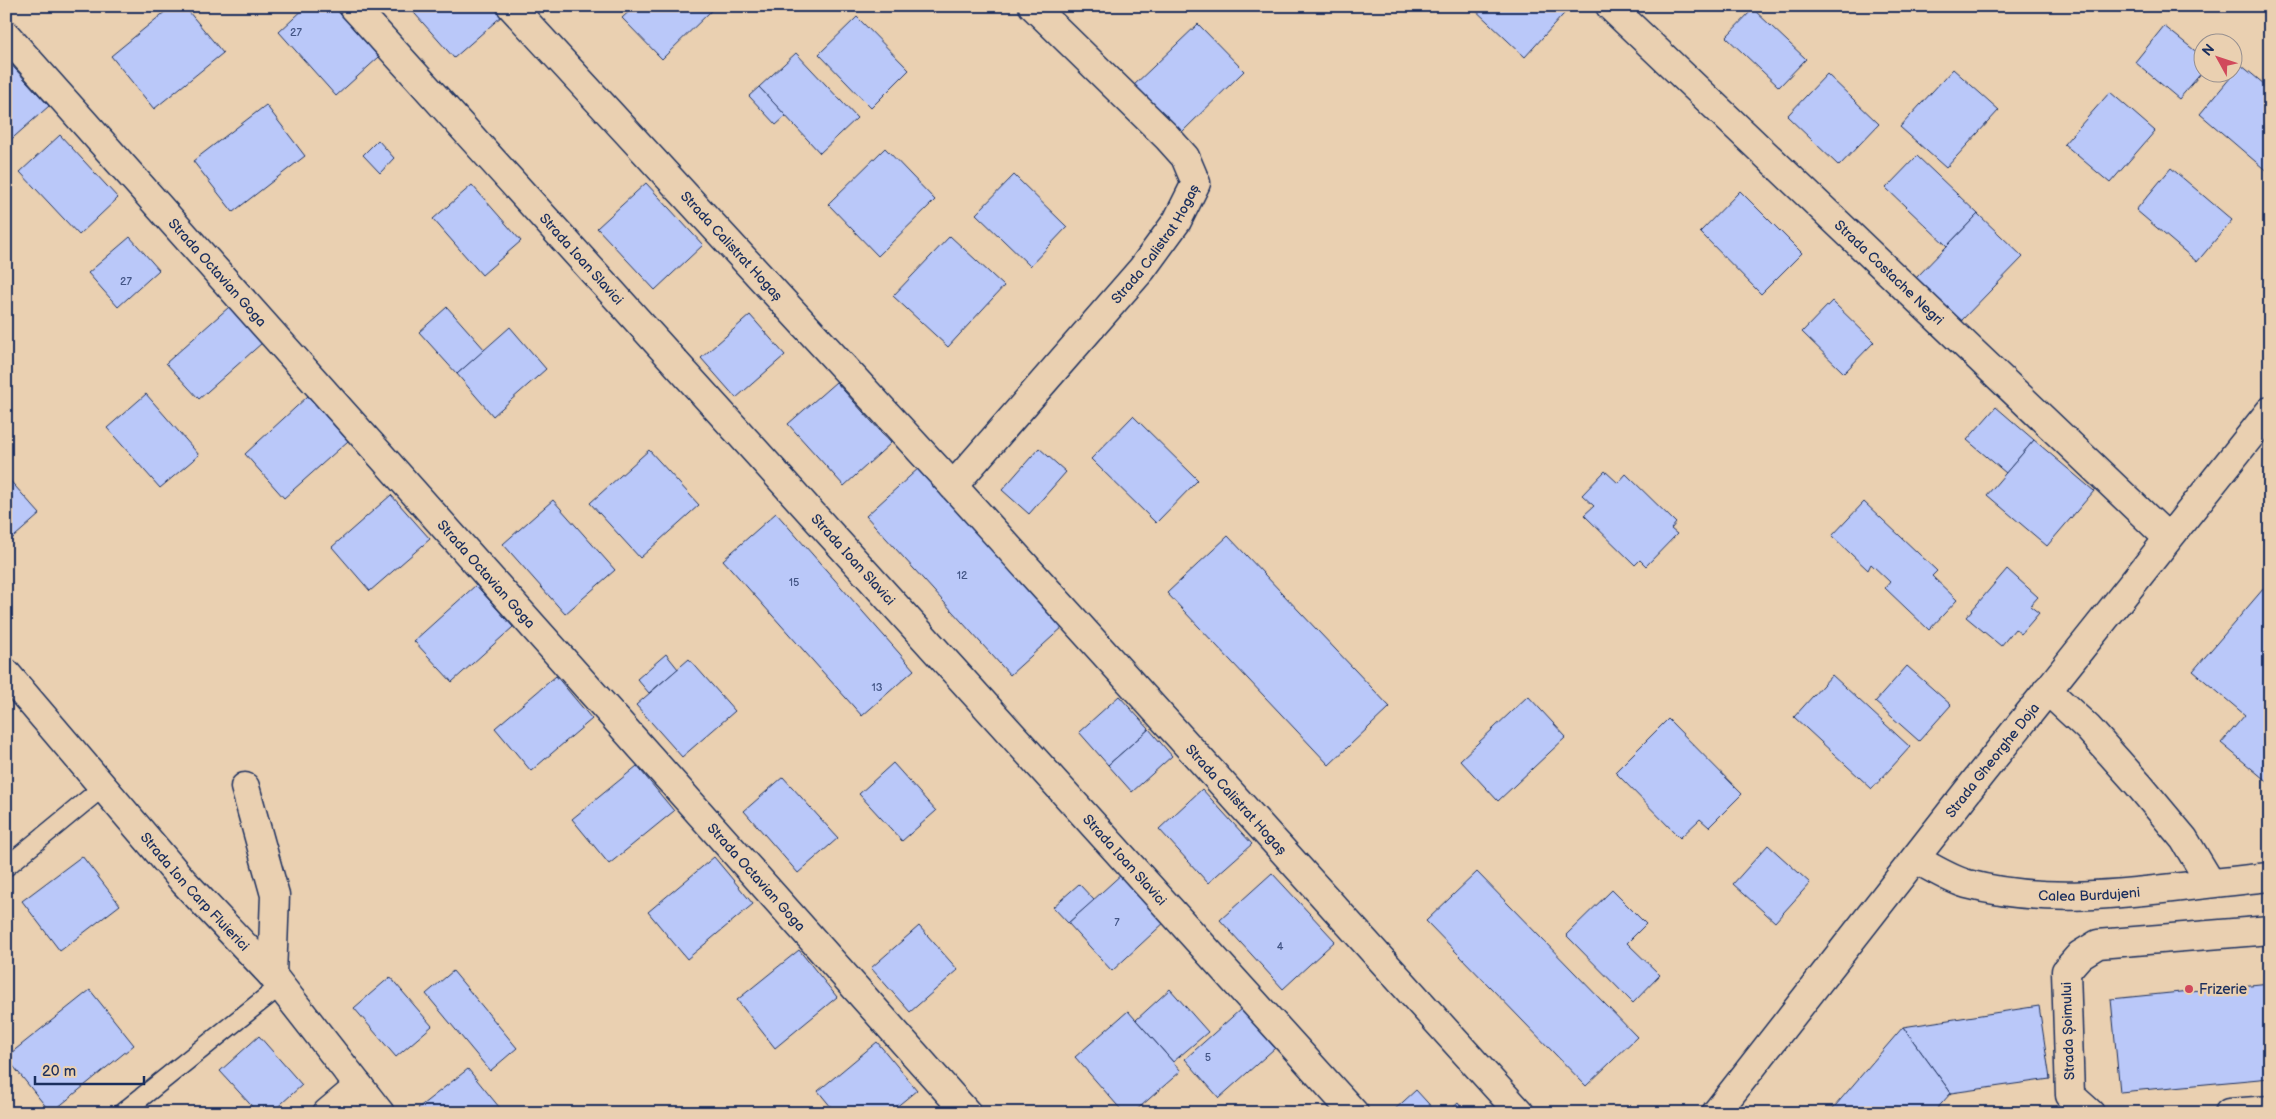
<svg xmlns="http://www.w3.org/2000/svg" width="2276" height="1119" viewBox="0 0 2276 1119" font-family="'Balsamiq Sans',sans-serif">
<style>
.building{fill:#bac8f9;stroke:#1b2f5e}
.lines{fill:none;stroke-linecap:round;stroke-linejoin:round}
.lane-casing{stroke:#1b2f5e;stroke-width:21}
.street-casing{stroke:#1b2f5e;stroke-width:31}
.secondary-casing{stroke:#1b2f5e;stroke-width:31}
.lane{stroke:#ead0b1;stroke-width:18}
.street{stroke:#ead0b1;stroke-width:28}
.secondary{stroke:#ead0b1;stroke-width:28}
.poi-dot{fill:#d1495b;stroke:#ead0b1;stroke-width:2}
.labels{text-anchor:middle;dominant-baseline:central;stroke-width:5;stroke-linejoin:round;paint-order:stroke}
.number-label{font-size:11px;fill:#435585}
.street-label{font-size:14px;fill:#1b2f5e;stroke:#ead0b1}
.poi-label{font-size:14px;fill:#1b2f5e;stroke:#ead0b1;text-anchor:start}
</style>
<rect width="100%" height="100%" fill="#ead0b1"/>
<filter id="ink" filterUnits="userSpaceOnUse"><feTurbulence type="fractalNoise" baseFrequency=".02" numOctaves="2"/><feDisplacementMap in="SourceGraphic" scale="10" xChannelSelector="R" yChannelSelector="G"/><feConvolveMatrix kernelMatrix="1 2 1 2 8 2 1 2 1" color-interpolation-filters="sRGB"/></filter>
<g filter="url(#ink)">
<g class="building">
<polygon points="172,6 184,6 223,53 154,109 111,56"/>
<polygon points="307,6 333,6 379,57 336,96 279,32"/>
<polygon points="408,6 495,6 503,15 454,58"/>
<polygon points="635,6 716,6 662,59 622,18"/>
<polygon points="1471,6 1571,6 1525,57"/>
<polygon points="1753,9 1806,59 1779,87 1726,37"/>
<polygon points="857,17 909,70 871,108 819,54"/>
<polygon points="1198,24 1244,71 1179,135 1132,87"/>
<polygon points="2164,26 2204,58 2204,70 2179,99 2135,62"/>
<polygon points="796,53 857,118 820,153 759,87"/>
<polygon points="6,59 49,106 6,144"/>
<polygon points="2241,65 2270,89 2270,174 2200,114"/>
<polygon points="1953,69 1999,110 1946,168 1900,127"/>
<polygon points="1827,74 1879,124 1839,166 1787,116"/>
<polygon points="759,87 786,116 776,125 749,96"/>
<polygon points="2110,92 2155,131 2110,183 2064,144"/>
<polygon points="266,105 305,156 233,212 193,161"/>
<polygon points="60,135 118,198 79,235 20,172"/>
<polygon points="378,140 394,158 380,173 363,155"/>
<polygon points="885,148 935,200 878,256 828,204"/>
<polygon points="1917,156 1978,214 1947,246 1886,188"/>
<polygon points="2171,168 2232,220 2197,262 2136,210"/>
<polygon points="1014,175 1067,227 1030,266 976,214"/>
<polygon points="646,183 703,245 655,290 597,228"/>
<polygon points="472,185 521,241 482,275 433,219"/>
<polygon points="1740,191 1802,253 1761,294 1700,232"/>
<polygon points="1978,214 2023,257 1960,322 1916,278"/>
<polygon points="950,236 1004,286 948,347 893,296"/>
<polygon points="130,237 159,270 118,307 88,273"/>
<polygon points="1832,301 1874,342 1844,373 1802,332"/>
<polygon points="229,307 262,343 199,399 166,363"/>
<polygon points="447,307 485,350 457,374 419,332"/>
<polygon points="750,315 785,355 736,398 701,358"/>
<polygon points="510,327 546,369 493,416 457,374"/>
<polygon points="836,382 891,443 844,486 788,424"/>
<polygon points="146,394 199,455 160,488 107,428"/>
<polygon points="308,396 348,441 284,498 245,454"/>
<polygon points="1996,407 2034,440 2006,473 1967,440"/>
<polygon points="1133,416 1198,480 1156,523 1091,459"/>
<polygon points="2034,440 2094,491 2047,546 1987,495"/>
<polygon points="1039,448 1066,472 1029,514 1002,490"/>
<polygon points="649,450 699,505 640,558 590,503"/>
<polygon points="920,467 1064,626 1010,675 866,516"/>
<polygon points="1605,471 1618,483 1626,474 1676,523 1671,529 1677,534 1646,566 1640,560 1635,565 1584,515 1594,506 1582,495"/>
<polygon points="6,476 40,514 6,544"/>
<polygon points="391,495 430,539 370,591 332,547"/>
<polygon points="553,500 615,570 565,614 503,544"/>
<polygon points="1864,502 1937,571 1932,576 1957,600 1929,630 1885,588 1890,582 1871,564 1868,570 1832,536"/>
<polygon points="776,513 914,670 862,716 723,560"/>
<polygon points="1228,536 1390,707 1329,765 1167,593"/>
<polygon points="2007,569 2038,597 2030,606 2039,613 2021,634 2015,629 2001,646 1966,617"/>
<polygon points="2270,581 2270,680 2267,682 2270,684 2270,784 2221,743 2245,715 2193,671"/>
<polygon points="476,585 513,627 452,682 414,641"/>
<polygon points="666,654 678,669 649,693 637,679"/>
<polygon points="689,659 735,711 682,757 636,705"/>
<polygon points="1907,666 1951,705 1919,741 1875,702"/>
<polygon points="1832,675 1910,747 1872,789 1794,717"/>
<polygon points="556,676 592,719 531,771 495,728"/>
<polygon points="1119,696 1149,729 1108,765 1079,732"/>
<polygon points="1528,696 1566,737 1498,801 1460,760"/>
<polygon points="1668,719 1742,794 1709,827 1700,819 1680,838 1615,772"/>
<polygon points="1149,729 1172,756 1132,792 1108,765"/>
<polygon points="893,763 936,811 902,841 859,794"/>
<polygon points="637,766 674,811 609,864 572,819"/>
<polygon points="783,777 838,838 798,873 744,811"/>
<polygon points="1202,789 1252,844 1208,883 1159,829"/>
<polygon points="1768,845 1810,883 1775,922 1733,884"/>
<polygon points="82,856 120,905 60,951 22,901"/>
<polygon points="714,857 753,904 687,959 648,912"/>
<polygon points="1124,872 1167,920 1112,971 1068,923"/>
<polygon points="1477,872 1637,1037 1586,1086 1426,921"/>
<polygon points="1272,873 1335,941 1283,989 1220,920"/>
<polygon points="1079,884 1094,900 1068,923 1053,907"/>
<polygon points="1612,890 1646,924 1627,943 1660,975 1633,1003 1566,935"/>
<polygon points="919,926 958,970 910,1012 871,968"/>
<polygon points="799,950 837,997 775,1048 737,1000"/>
<polygon points="453,971 517,1048 490,1071 426,994"/>
<polygon points="390,977 432,1026 396,1057 354,1008"/>
<polygon points="2270,983 2270,1078 2120,1092 2111,999"/>
<polygon points="1170,989 1208,1032 1173,1062 1136,1020"/>
<polygon points="90,990 134,1045 51,1113 6,1057"/>
<polygon points="2039,1006 2050,1079 1951,1093 1903,1027"/>
<polygon points="1241,1009 1275,1048 1219,1098 1185,1059"/>
<polygon points="1128,1011 1181,1071 1133,1113 1124,1113 1075,1057"/>
<polygon points="1903,1027 1951,1093 1933,1113 1829,1113"/>
<polygon points="259,1036 302,1085 271,1113 258,1113 220,1071"/>
<polygon points="877,1042 917,1090 889,1113 836,1113 818,1091"/>
<polygon points="468,1069 504,1113 422,1113 418,1108"/>
<polygon points="1416,1090 1437,1113 1393,1113 1392,1112"/>
<polygon points="1458,1103 1466,1113 1447,1113"/>
</g>
<g class="lines">
<g class="lane-casing">
<g id="lane">
<polyline points="6,867 103,787"/>
<polyline points="122,1113 280,986"/>
</g>
</g>
<g class="street-casing">
<g id="street">
<path id="s1" d="M353,6L1354,1113"/>
<path id="s2" d="M511,6L953,486L1520,1113"/>
<path id="s3" d="M1610,6L2168,538"/>
<path id="s4" d="M6,35L967,1113"/>
<path id="s5" d="M953,486L1142,269L1177,221L1196,183L1185,157L1167,137L1033,6"/>
<path id="s6" d="M6,673L184,882L272,975L380,1113"/>
<polyline points="245,787 275,895 272,975"/>
<polyline points="327,1113 359,1086"/>
<polyline points="2090,1113 2070,1095 2066,971 2080,955 2098,944 2270,930"/>
<polyline points="2229,1113 2270,1110"/>
</g>
</g>
<g class="secondary-casing">
<g id="secondary">
<polyline points="2047,690 2088,728 2138,784 2184,839 2210,882"/>
<path id="s7" d="M1915,859C1931,867 1949,879 1967,884C2065,910 2170,886 2270,877"/>
<path id="s8" d="M1716,1113L1980,775L2270,411"/>
</g>
</g>
<use href="#lane" class="lane"/>
<use href="#street" class="street"/>
<use href="#secondary" class="secondary"/>
</g>
</g>
<circle class="poi-dot" cx="2189" cy="989" r="5"/>
<g class="labels">
<g class="number-label">
<text x="296" y="32">27</text>
<text x="126" y="281">27</text>
<text x="962" y="575">12</text>
<text x="794" y="582">15</text>
<text x="877" y="687">13</text>
<text x="1117" y="922">7</text>
<text x="1280" y="946">4</text>
<text x="1208" y="1057">5</text>
</g>
<g class="street-label">
<text stroke="none"><textPath href="#s5" startOffset="316">Strada Calistrat Hogaș</textPath></text>
<text stroke="none"><textPath href="#s2" startOffset="326">Strada Calistrat Hogaș</textPath></text>
<text stroke="none"><textPath href="#s1" startOffset="341">Strada Ioan Slavici</textPath></text>
<text stroke="none"><textPath href="#s4" startOffset="318">Strada Octavian Goga</textPath></text>
<text stroke="none"><textPath href="#s3" startOffset="386">Strada Costache Negri</textPath></text>
<text stroke="none"><textPath href="#s1" startOffset="746">Strada Ioan Slavici</textPath></text>
<text stroke="none"><textPath href="#s4" startOffset="722">Strada Octavian Goga</textPath></text>
<text stroke="none"><textPath href="#s8" startOffset="448">Strada Gheorghe Doja</textPath></text>
<text stroke="none"><textPath href="#s2" startOffset="1075">Strada Calistrat Hogaș</textPath></text>
<text stroke="none"><textPath href="#s1" startOffset="1151">Strada Ioan Slavici</textPath></text>
<text stroke="none"><textPath href="#s4" startOffset="1128">Strada Octavian Goga</textPath></text>
<text stroke="none"><textPath href="#s6" startOffset="289">Strada Ion Carp Fluierici</textPath></text>
<text stroke="none"><textPath href="#s7" startOffset="181">Calea Burdujeni</textPath></text>
<text transform="translate(2068 1031) rotate(-92)">Strada Șoimului</text>
</g>
<g class="poi-label">
<text x="2199" y="989">Frizerie</text>
</g>
</g>
<rect width="2276" height="1119" fill="none" stroke="#ead0b1" stroke-width="25"/>
<rect x="12" y="12" width="2251" height="1094" fill="none" stroke="#1b2f5e" stroke-width="2" filter="url(#ink)"/>
<g transform="translate(2218 58) rotate(310)"><circle r="24" fill="#ead0b1" stroke="#979090"/>
<path d="M0-4L9 19L0 12L-9 19Z" fill="#d1495b"/>
<text y="-8" font-size="14" font-weight="bold" text-anchor="middle" fill="#1b2f5e">N</text>
</g>
<path d="M35 1076v8h109v-8" fill="none" stroke="#1b2f5e" stroke-width="2.5"/>
<text x="42" y="1076" font-size="15" fill="#1b2f5e" stroke="#ead0b1" stroke-width="4" paint-order="stroke">20 m</text>
</svg>
